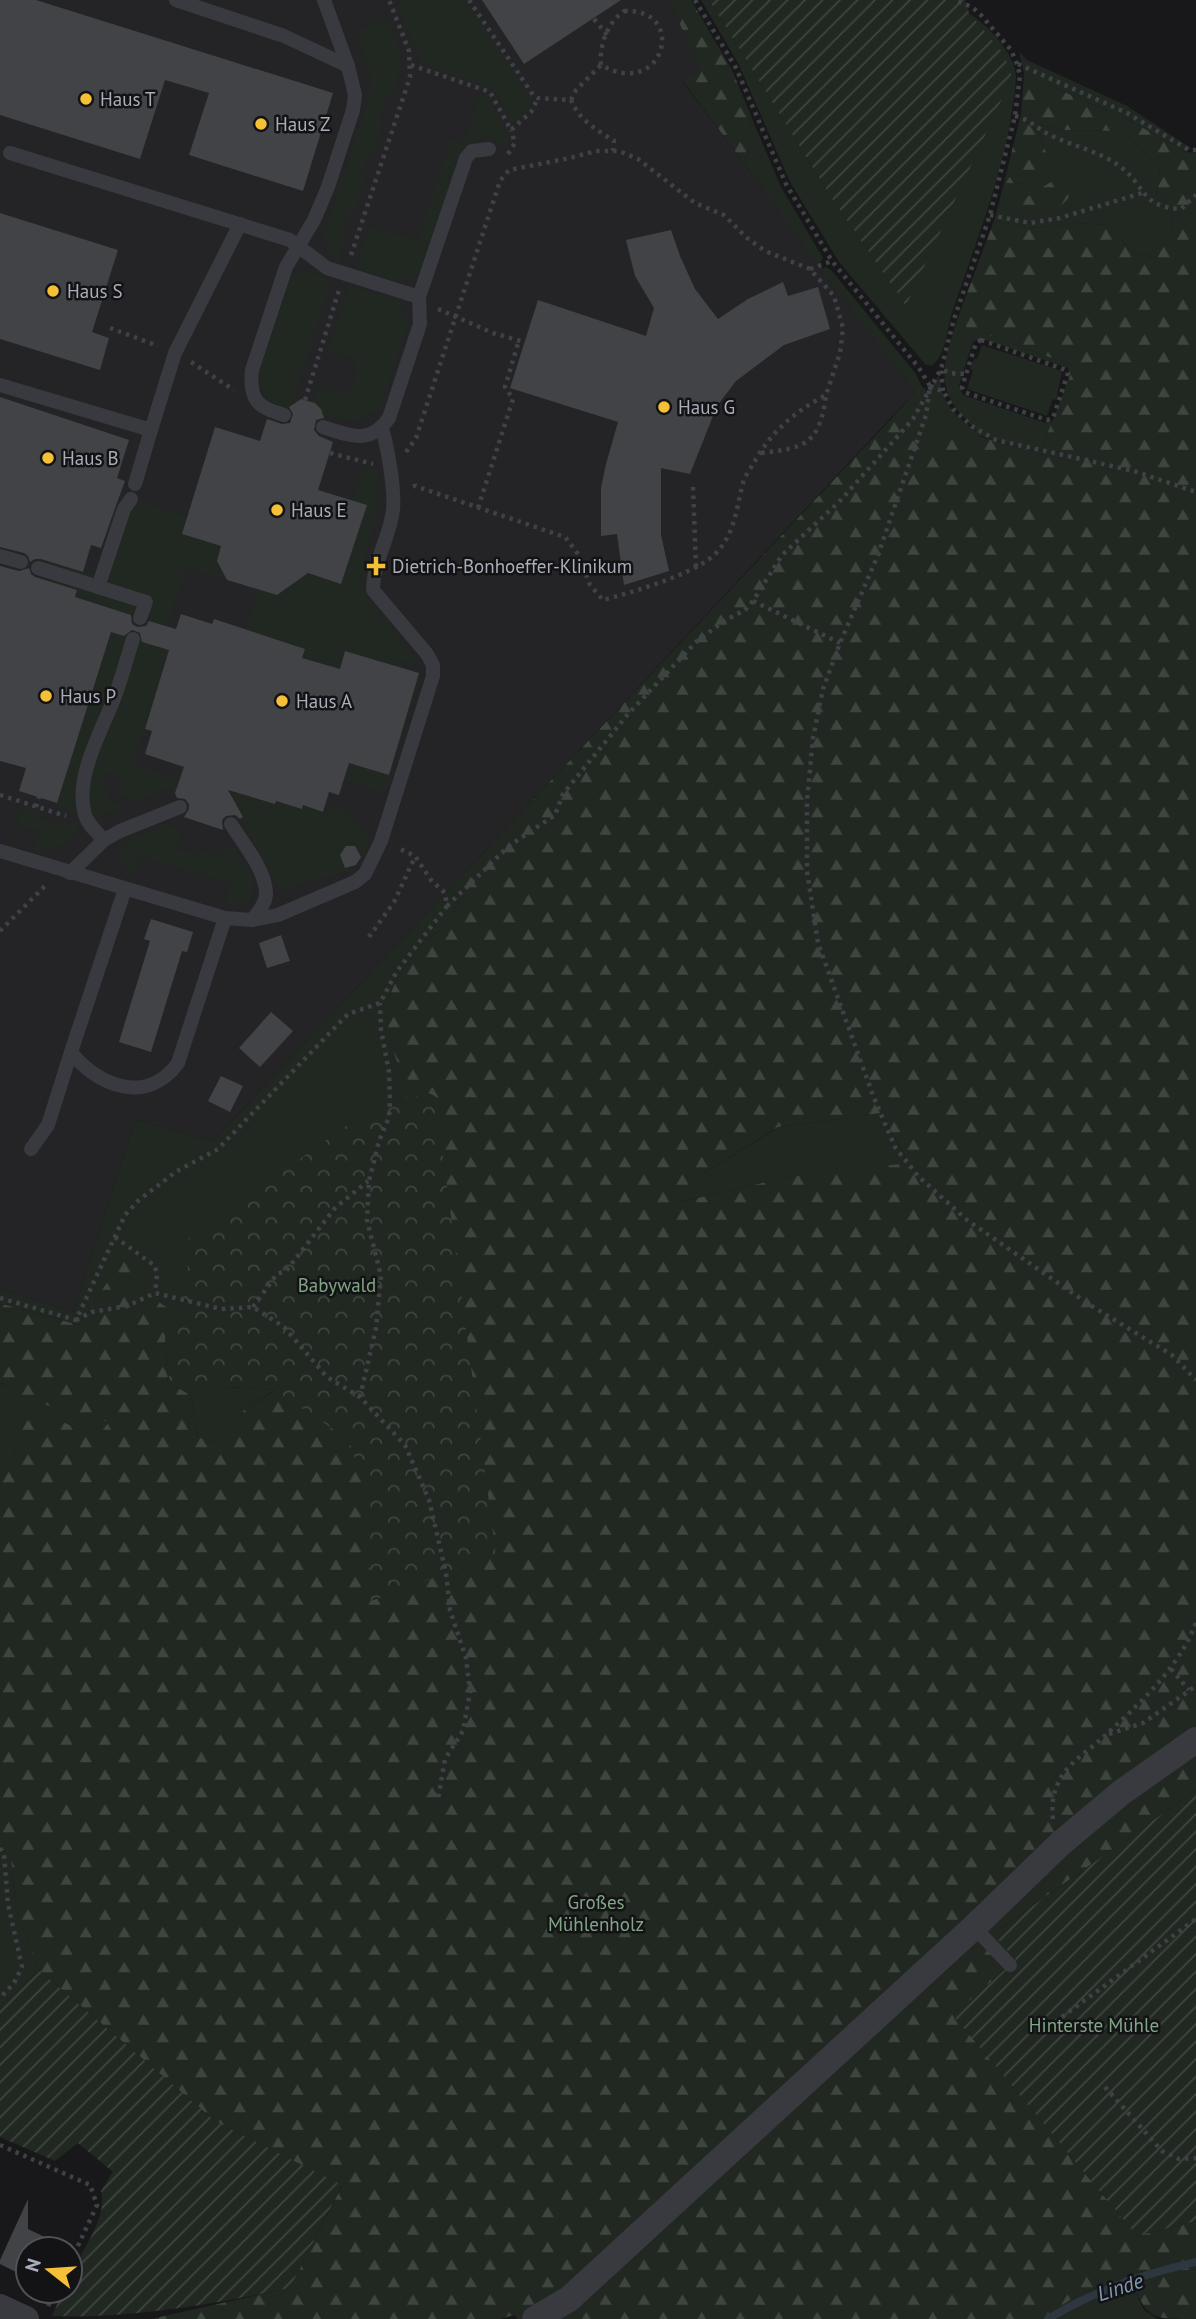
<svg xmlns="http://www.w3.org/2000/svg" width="1196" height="2319" viewBox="0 0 1196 2319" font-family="'PT Sans',sans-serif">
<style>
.built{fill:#242427}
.grass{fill:#202821}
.forest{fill:url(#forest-firs);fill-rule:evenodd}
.park{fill:url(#park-crowns)}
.garden{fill:url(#garden-furrows)}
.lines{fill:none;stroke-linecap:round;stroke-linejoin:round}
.stream{stroke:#2e363f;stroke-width:8}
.building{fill:#424347}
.path{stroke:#3f4146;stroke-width:4.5;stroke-dasharray:3.5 5;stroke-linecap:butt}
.lane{stroke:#393a3f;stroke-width:14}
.street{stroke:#393a3f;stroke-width:26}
.poi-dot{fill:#f5c036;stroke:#131315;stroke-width:2.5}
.labels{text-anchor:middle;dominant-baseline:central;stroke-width:5;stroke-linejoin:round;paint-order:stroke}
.poi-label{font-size:19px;fill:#aaaeba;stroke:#131315;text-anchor:start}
.park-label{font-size:19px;fill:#81a586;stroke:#131315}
.water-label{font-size:21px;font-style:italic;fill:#819ab5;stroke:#131315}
</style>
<defs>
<pattern id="forest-firs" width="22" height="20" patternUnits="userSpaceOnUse" patternTransform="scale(1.75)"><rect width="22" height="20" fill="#202821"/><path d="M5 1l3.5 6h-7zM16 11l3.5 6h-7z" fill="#3e453f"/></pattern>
<pattern id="park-crowns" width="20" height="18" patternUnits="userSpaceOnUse" patternTransform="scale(1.75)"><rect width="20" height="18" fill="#202821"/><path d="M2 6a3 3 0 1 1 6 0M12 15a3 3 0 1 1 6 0" fill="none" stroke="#3e453f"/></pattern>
<pattern id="garden-furrows" width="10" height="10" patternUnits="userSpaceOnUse" patternTransform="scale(1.75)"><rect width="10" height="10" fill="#202821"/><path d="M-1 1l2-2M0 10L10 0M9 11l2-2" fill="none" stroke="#3e453f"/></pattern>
</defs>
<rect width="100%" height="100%" fill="#18181a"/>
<polygon class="built" points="0,0 669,0 702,72 683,82 915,392 213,1141 135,1120 74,1312 0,1289"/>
<g class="grass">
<polygon points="402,0 466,0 533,100 527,111 512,123 493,89 422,65 398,8"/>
<path d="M701,0H709L831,197L906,306L1004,54L969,13C987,25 1015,53 1016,76C1016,91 1012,109 1010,124C998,189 973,250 952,313C947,329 946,357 931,366L925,364L839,262L790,182L738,63Z"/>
<path d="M385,18L389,19C403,56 403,61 391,98H387L379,121L383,123L373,154L369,153L361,177L365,179L354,212L350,211L342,235L346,236L338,261L327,251L324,235L369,97C374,72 366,60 357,37L360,30Z"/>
<polygon points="1019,52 1027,60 1127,106 1191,148 1186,152 1136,124 1024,74"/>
<path d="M480,93L488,95L510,138L508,149C484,135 473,136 457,159L422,271C404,291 377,275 356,268L369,226L418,240L450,139L464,143Z"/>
<polygon points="751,116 781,187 823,258 821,262 817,263 743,162 748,154"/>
<polygon points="1021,116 1045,126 1066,130 1118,131 1132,140 1160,169 1156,196 1172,215 1174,228 1153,257 1132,252 1108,225 1079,223 1032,228 994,221 1004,183 1027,184 1046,152 1037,130 1020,118"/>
<path d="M826,267L832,271L916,374L921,385L927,391L939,376C943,406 954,413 976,432C972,424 961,416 955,407C935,379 948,350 957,320L974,333H983L1074,366L1058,409L1070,374L1068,368L980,338L973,342L959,385L963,395L1046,423L1054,421L1048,432L1042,454L982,436L916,444L903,429L891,419L915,392L821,269Z"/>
<path d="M306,271L332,280L290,410C269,403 258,393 259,369L289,276Z"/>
<path d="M350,286L398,300L409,322L381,407L357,422L308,413L317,388L342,394C355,387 359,373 354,359L329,349Z"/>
<polygon points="982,345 1062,371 1056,400 1053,399 1047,416 967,389 973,370 970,369 974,359 977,359"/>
<polygon points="363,468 378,469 379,507 359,579 361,587 422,667 396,659 394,665 345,651 340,669 302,658 305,650 246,630 259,589 277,595 297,581 300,571 341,583 366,505 352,500"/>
<polygon points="136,500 187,516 182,534 221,546 227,580 186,568 167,626 46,588 53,567 40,563 42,557 106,577 129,508 133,509"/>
<polygon points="111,632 169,650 133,764 197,785 176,796 172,786 131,804 127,796 121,798 119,778 111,773 104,776 103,785 107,788 108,800 119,804 120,808 94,819 58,808 57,803"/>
<polygon points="397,664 419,671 422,674 385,794 344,780 349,763 389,775 419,673 396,666"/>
<polygon points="235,792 274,804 276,801 302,809 303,805 329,814 332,807 344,810 371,839 363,859 359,862 360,852 357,848 347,846 340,855 343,863 354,866 358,863 349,871 280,890 240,819 243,817 232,798"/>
<path d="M22,807L40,813L39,818L63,825L65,821L77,824L78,828C67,843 55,854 34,851L40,831L20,825L14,845L11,844Z"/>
<path d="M166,824L181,830L176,849L199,856L201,851L220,856L223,845L235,849L254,880L251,899L240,906L225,904L231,883L140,857L134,875C119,868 114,855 125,842Z"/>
<polygon points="450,888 458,903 441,930 425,940 399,975 385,1005 385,1028 412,1086 435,1096 313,1387 225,1387 275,1390 244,1410 222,1444 197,1437 191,1395 168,1383 165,1337 130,1305 140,1282 122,1261 79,1325 2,1304 0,1306 0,1289 74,1312 135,1120 213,1141"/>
<polygon points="881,1113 909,1164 788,1177 675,1203 692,1180 779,1127"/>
<path d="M0,1382C35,1403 70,1413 110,1421L97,1437L49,1416L15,1443L13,1473L0,1470Z"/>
<polygon points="10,1848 16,1909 39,1970 0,2007 0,1859"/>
<polygon points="1128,2278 1144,2310 1158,2319 1041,2319 1081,2293"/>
</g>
<g class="forest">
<polygon points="669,0 691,0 732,70 751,116 748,154 743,162 683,81 701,71"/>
<path d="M1024,74L1136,124L1186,152L1196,153V1790L994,1933L1016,1960L953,2015L1137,2236L1196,2221V2319C1148,2319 1150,2319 1128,2278L1081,2293L1041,2319H517L515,2315L500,2319H151L290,2288L342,2186L215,2121L39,1970L16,1909L10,1849L0,1859V1470L13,1472L15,1443L27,1421L49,1416L97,1437L109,1422L67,1412L26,1398L1,1382L0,1384V1306L2,1304L79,1325L122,1260L137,1266L140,1282L130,1305L153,1298L172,1311L165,1337L168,1383L191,1395L197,1437L222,1444L244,1410L274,1391L435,1096L412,1086L399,1067L385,1028V1005L399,975L425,940L441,930L458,903L450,888L891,419L903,429L916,444C923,440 932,433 941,432C963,428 1018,448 1042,454L1048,432L1074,366L983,333H974L957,320L994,221L1032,228L1079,223L1108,225L1132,252L1152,257L1174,228L1172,215L1156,197L1160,169L1132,140L1118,131L1066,130L1045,126L1021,116ZM881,1113L909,1163L788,1177L676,1203L692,1180L778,1127Z"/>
<polygon points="1020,118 1037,130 1046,152 1057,158 1055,169 1027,184 1004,183"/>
<path d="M1054,180L1074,184C1069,209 1043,218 1021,215V201Z"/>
</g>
<polygon class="park" points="435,1096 496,1555 371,1601 367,1496 349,1440 275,1390 168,1383 188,1267 171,1251 381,1101 397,1100 397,1097"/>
<g class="garden">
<polygon points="709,0 965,0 969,13 1004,54 1012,77 906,306 831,197"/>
<polygon points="1196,1790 1196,2221 1137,2236 953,2015 1016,1960 993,1934"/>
<path d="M39,1970L215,2121L342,2185L290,2288C216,2304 128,2319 52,2316L63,2291H70C70,2256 109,2227 101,2191L113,2172L78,2143L55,2161L0,2137V2007Z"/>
</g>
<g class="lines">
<path class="stream" d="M1048,2319C1093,2291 1144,2274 1196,2262"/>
</g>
<g class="building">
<polygon points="0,0 36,0 333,93 303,191 189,155 209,93 165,80 140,159 0,115"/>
<polygon points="482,0 621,0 524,64"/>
<polygon points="0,213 118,250 92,332 109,338 100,370 0,339"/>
<polygon points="671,230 680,256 695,289 718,319 748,299 783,282 788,296 818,287 830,329 784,345 736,381 717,406 690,474 661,468 661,535 669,571 624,585 617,534 601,536 601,488 606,464 618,422 510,388 538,300 646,336 654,308 635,276 626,240"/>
<polygon points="0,397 129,440 117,478 125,481 118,500 101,548 91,545 83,572 41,559 35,559 30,562 28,556 24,553 0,547"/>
<polygon points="301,399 315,403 321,409 324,418 316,420 314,430 319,436 333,442 318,490 367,505 341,584 308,573 277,595 227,580 217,561 221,546 182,534 215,427 260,441 267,419 282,424 290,423 293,414 289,407"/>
<polygon points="0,566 19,571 29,568 31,574 35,577 77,590 75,597 131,615 132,624 137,627 146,626 149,621 176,629 181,614 212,624 214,619 305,649 302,658 340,669 345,651 419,673 389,775 349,763 339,795 329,792 323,812 303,805 302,809 276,801 275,804 228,790 243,817 240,819 235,815 226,816 222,820 223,830 184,817 189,809 189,804 185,799 177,798 175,793 184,767 145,754 152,731 145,729 169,650 142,642 140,633 132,630 124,636 111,632 57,803 19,791 26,768 0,761"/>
<polygon points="346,846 355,846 361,857 356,865 345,868 340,855"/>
<polygon points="151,919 193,932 187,952 182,951 151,1052 119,1042 150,941 144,939"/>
<polygon points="281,935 290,961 267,968 259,943"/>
<polygon points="271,1012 293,1031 260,1067 239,1048"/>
<polygon points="221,1076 243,1086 230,1112 208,1101"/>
<polygon points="28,2199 28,2229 70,2249 28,2249 28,2278 0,2264 0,2260"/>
</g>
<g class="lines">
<g class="path">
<path d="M469,0L533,95L538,98L571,100C579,120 597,130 614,141L613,151"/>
<polyline points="695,0 736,68 786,184 832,261 919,368 930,386 926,415 878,555 840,643 823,689 813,738 807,800 807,871 818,943 874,1098 895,1147 918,1176 967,1220 1090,1305 1172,1355 1196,1380"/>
<path d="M624,11C689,8 664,101 601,65C599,45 608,22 624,11Z"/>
<polyline points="594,19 607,35"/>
<polyline points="1018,64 1127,113 1189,150 1196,150"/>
<polyline points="411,65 490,92 511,130 531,112 538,98"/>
<polyline points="571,100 576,90 601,65"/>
<path d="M1015,116C1031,120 1035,127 1048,134C1071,146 1101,151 1122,168C1146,187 1141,207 1181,209L1196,195"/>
<polyline points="508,154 515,143 511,130"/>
<polyline points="990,215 1030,223 1060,218 1142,193"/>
<polyline points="351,255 410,77 409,51 389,0"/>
<polyline points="810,269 832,261"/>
<polyline points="438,309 493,333 524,342"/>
<polyline points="110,328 158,346"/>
<polygon points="981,340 1066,370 1068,373 1053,418 1047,420 964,392 962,387 976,343"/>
<polyline points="191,362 234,390"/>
<polyline points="930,386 944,392 953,409 973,427 996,440 1134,471 1196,492"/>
<polyline points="943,391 941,369 949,373 966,374"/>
<polyline points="305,400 339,290"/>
<path d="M406,452L416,438L500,181L509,170L570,158L596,151H619L638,159L695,203L724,215L747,238L765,251L810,269L834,296L843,328L840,353L826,395C796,411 774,429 756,459C752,467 745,475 743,483C736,509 735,536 713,556C691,575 633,592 603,600L590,585L578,554L565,537L415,486L414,481"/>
<polyline points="330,453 373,464"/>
<path d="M761,453C806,448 819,444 826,396"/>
<polyline points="693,487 696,567"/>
<polyline points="478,508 513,399 505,387 519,340"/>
<polyline points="753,601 840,643"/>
<polyline points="0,795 66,816"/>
<polyline points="36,807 39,797"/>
<polyline points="447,906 509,846 555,815 563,794 628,714 696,642 724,621 745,610 753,601 782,555 839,502 913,419 941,369 954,319 990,215 1015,116 1020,76 1017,64 1011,50 981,15 972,7 954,0"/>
<polyline points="0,931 47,884"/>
<polyline points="369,937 394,902 415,857"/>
<polyline points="115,1237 155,1266 157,1275 155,1293"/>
<polyline points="0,1298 76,1320 125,1215 139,1200 177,1171 218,1149 348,1014 380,1003 397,971 447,906 445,893 431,880 415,856 398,848"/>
<polyline points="253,1307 277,1274 286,1271 335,1208 368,1181"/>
<polyline points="76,1320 92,1312 127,1306 155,1293 221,1309 253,1307 284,1327 327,1377 360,1397 405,1445 429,1500 446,1573 450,1610 466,1658 470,1692 463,1731 445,1759 438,1799"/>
<polyline points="360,1397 376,1328 381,1276 367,1220 369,1181 379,1141 389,1117 390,1100 389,1072 381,1030 380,1003"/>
<polyline points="1171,1669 1189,1690"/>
<polyline points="1109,1734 1143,1723 1196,1686"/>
<path d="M1053,1819C1051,1802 1054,1787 1064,1773C1073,1760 1089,1750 1100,1740C1136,1707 1178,1670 1196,1623"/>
<polyline points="0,1848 4,1854 8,1904 22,1967 14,1983 0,1998"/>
<polyline points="1055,2022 1196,1919"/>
<polyline points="1105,2087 1162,2151 1179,2159 1196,2158"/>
<polyline points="0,2145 90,2185 97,2205 70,2263"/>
<polyline points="48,2306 56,2291"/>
</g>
<g class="lane">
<polyline points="176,0 284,36 348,66"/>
<polyline points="10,153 290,240 327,268 419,297"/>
<polyline points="0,385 151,430 175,353 240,224"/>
<path d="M284,415C257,407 249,400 252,370L286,267L314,220L328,187L353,110L355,95L348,66L324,0"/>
<path d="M323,427C350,436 370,445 389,418L420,324L419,297L466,158L472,151L489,149"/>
<polyline points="135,484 151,430"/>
<polyline points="0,556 21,562"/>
<polyline points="38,568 146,602 140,618"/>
<polyline points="98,587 124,509 131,499"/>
<path d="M231,824C243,844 267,871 266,895C265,905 258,912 252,920"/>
<path d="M104,840C97,832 88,825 85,815C74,776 102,731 115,696C122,677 127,658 133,639"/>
<path d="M0,851L225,918L252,920L278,915L355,882L365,874L381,841L433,676V665L427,654L373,590C373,562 390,537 393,510C395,490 388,448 382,429"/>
<polyline points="70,873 104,840 120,831 180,807"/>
<path d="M125,889L71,1052C98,1087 148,1105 178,1063L225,918"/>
<polyline points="31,1149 48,1125 71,1052"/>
<polyline points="974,1927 1010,1965"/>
</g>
<g class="street">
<polyline points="0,2307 26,2319"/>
<polyline points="535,2319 569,2299 974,1927 1061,1843 1122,1792 1196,1740"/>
</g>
</g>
<g class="poi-dot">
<circle cx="86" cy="99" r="7"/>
<circle cx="261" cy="124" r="7"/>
<circle cx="53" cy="291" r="7"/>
<circle cx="664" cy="407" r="7"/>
<circle cx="48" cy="458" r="7"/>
<circle cx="277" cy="510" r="7"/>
<path d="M372.5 555.5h7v7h7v7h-7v7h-7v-7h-7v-7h7z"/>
<circle cx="46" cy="696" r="7"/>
<circle cx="282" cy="701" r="7"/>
</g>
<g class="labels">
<g class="poi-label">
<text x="100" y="99">Haus T</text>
<text x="275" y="124">Haus Z</text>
<text x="67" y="291">Haus S</text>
<text x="678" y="407">Haus G</text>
<text x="62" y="458">Haus B</text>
<text x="291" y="510">Haus E</text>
<text x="392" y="566">Dietrich-Bonhoeffer-Klinikum</text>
<text x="60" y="696">Haus P</text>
<text x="296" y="701">Haus A</text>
</g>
<g class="park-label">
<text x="337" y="1285">Babywald</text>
<text x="596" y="1902">Großes<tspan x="596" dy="22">Mühlenholz</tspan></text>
<text x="1094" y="2025">Hinterste Mühle</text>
</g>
<g class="water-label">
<text transform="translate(1120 2287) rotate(-18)">Linde</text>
</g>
</g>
<g transform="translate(49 2270) rotate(287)"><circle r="33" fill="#131315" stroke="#4f5157" stroke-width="2"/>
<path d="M0-5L12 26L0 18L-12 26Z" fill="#f5c036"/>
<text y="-10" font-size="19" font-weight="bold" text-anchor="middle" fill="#aaaeba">N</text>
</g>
</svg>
